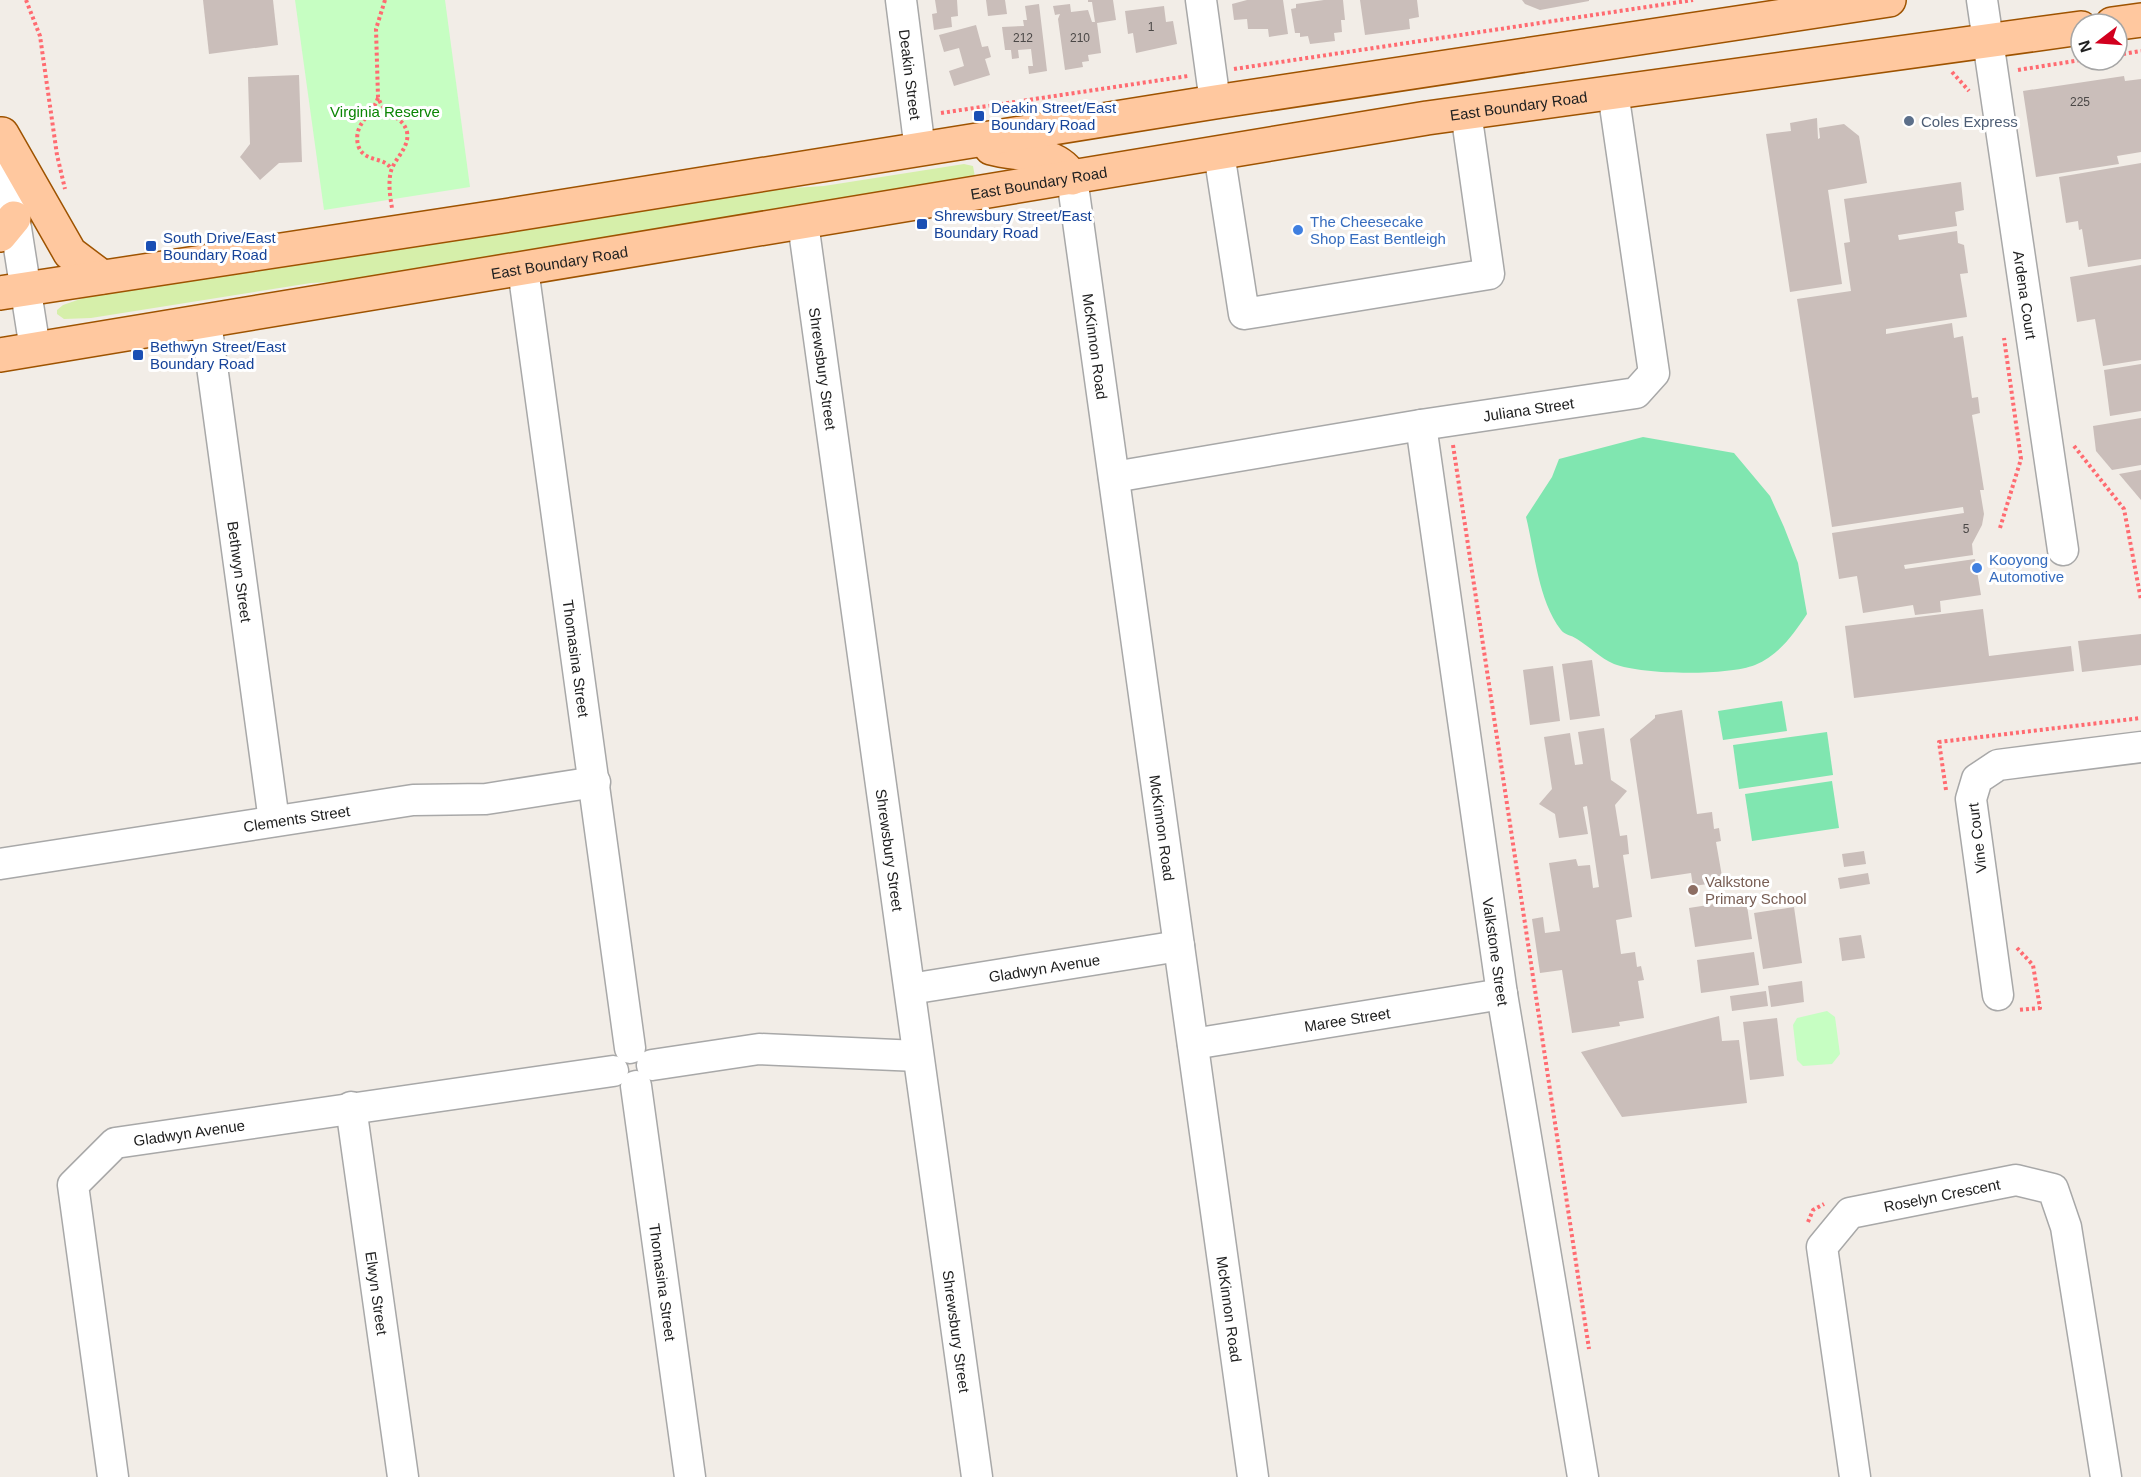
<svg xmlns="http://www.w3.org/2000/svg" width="2141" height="1477" viewBox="0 0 2141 1477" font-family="Arial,sans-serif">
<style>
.grass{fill:#d6efaa}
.park{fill:#c6fec2}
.pitch{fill:#80e6b0}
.building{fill:#cabeba}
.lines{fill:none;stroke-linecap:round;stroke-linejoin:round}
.minor-casing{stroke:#a8a8a8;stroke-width:33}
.major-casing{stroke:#9e5300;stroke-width:36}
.path{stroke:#ff6b71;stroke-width:4;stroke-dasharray:3 3;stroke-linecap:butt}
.minor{stroke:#fff;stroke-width:30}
.major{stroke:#ffc89f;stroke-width:33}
.transit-dot{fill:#1a4fb4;stroke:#fff;stroke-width:2}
.service-dot{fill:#5c6f8a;stroke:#fff;stroke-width:2}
.shop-dot{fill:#3f7fe0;stroke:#fff;stroke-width:2}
.education-dot{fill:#8d6e63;stroke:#fff;stroke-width:2}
.labels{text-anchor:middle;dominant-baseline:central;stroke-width:6;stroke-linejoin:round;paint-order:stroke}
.number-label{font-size:12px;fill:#4b4847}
.street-label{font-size:15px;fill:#212121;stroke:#fff}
.transit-label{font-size:15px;fill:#164399;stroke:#fff;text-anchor:start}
.park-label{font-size:15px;fill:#0b8504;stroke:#fff}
.service-label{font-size:15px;fill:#4e5e75;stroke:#fff;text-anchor:start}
.shop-label{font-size:15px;fill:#366cbe;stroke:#fff;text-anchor:start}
.education-label{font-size:15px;fill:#785e54;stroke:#fff;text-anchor:start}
</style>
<rect width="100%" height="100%" fill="#f2ede7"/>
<polygon class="grass" points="964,164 973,166 975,177 385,279 311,283 91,318 64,319 57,314 57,310 63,305 95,294 744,191 824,186"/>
<g class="park">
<polygon points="295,0 445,0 470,187 324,210"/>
<polygon points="1827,1011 1835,1017 1840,1054 1832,1064 1803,1066 1797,1060 1793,1025 1797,1018"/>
</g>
<g class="pitch">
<path d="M1643,437L1734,453L1770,496L1784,527L1798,563L1807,614C1793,635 1779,655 1755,665C1727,676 1643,675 1614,664C1600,658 1590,647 1577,639C1571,635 1565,635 1561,630C1538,600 1535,553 1526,517L1552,477L1559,459Z"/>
<polygon points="1782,701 1787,731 1723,740 1718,711"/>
<polygon points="1827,732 1833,775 1739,789 1733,745"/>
<polygon points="1832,781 1839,828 1752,841 1745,794"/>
</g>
<g class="building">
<polygon points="203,0 273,0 278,45 209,54"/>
<polygon points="935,0 957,0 958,16 951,17 952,27 934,30 932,14 937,13"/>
<polygon points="986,0 1005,0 1007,14 988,16"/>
<polygon points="1088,0 1113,0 1116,20 1097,23 1101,53 1088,55 1089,61 1082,62 1083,67 1065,70 1058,19 1060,14 1055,15 1053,6 1070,4 1071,12 1088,10 1092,22 1095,22 1092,2 1088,2"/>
<polygon points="1247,0 1283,0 1288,34 1269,37 1268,29 1248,29 1247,19 1234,20 1232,4"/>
<polygon points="1324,0 1343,0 1345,20 1341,20 1342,32 1334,33 1335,41 1310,44 1308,36 1300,37 1300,33 1295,33 1291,9 1296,8 1296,4"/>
<polygon points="1360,0 1417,0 1419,17 1409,19 1410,29 1365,35"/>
<polygon points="1522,0 1589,0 1589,1 1540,10 1525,4"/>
<polygon points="1039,4 1047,71 1029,74 1028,66 1033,66 1031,49 1018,50 1019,58 1012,59 1011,50 1005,50 1002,27 1024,26 1023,20 1027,20 1025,6"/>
<polygon points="1164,6 1166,22 1173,21 1177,44 1136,53 1133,33 1128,34 1125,11"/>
<polygon points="976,25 982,47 988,46 991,57 985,59 990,75 954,86 949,71 964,66 959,48 944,52 939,35"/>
<polygon points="299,75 302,162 279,163 260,180 240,157 250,144 248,77"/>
<polygon points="2124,76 2125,81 2141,79 2141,152 2117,156 2119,164 2036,177 2023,91"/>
<polygon points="1817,118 1818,139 1820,138 1819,128 1844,124 1859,136 1867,183 1828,190 1842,284 1790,292 1766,134 1791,131 1790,123"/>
<polygon points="2141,163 2141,259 2088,267 2082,229 2079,230 2078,221 2066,223 2059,177"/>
<polygon points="1961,182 1964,210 1955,212 1957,226 1898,235 1899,240 1957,231 1958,243 1964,245 1968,273 1960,274 1967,317 1886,329 1886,334 1952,323 1954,338 1963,336 1972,398 1978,397 1980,413 1972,415 1984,490 1980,490 1984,514 1982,525 1972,544 1973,555 1904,565 1905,569 1975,559 1981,595 1940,601 1941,612 1915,615 1913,605 1863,613 1857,576 1839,579 1832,533 1964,513 1963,507 1832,527 1797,299 1851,291 1844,243 1850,242 1844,199"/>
<polygon points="2141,265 2141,360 2103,366 2095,319 2077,322 2070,277"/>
<polygon points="2141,364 2141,411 2110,416 2104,370"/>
<polygon points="2141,418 2141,465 2112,470 2096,451 2093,426"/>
<polygon points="2141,470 2141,500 2119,474"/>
<polygon points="1983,609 1989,656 2071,646 2074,671 1854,698 1845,626"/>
<polygon points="2141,634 2141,665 2082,672 2078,641"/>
<polygon points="1592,660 1600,716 1570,720 1562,664"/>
<polygon points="1553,666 1560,721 1530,725 1523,670"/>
<polygon points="1682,710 1697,814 1712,812 1714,829 1719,828 1721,841 1716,842 1723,882 1693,886 1691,873 1651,879 1630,739 1655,718 1655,715"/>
<polygon points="1604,728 1611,780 1627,791 1615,805 1620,836 1627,835 1629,854 1623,855 1632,917 1616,920 1621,954 1635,952 1637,967 1641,966 1644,980 1638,981 1644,1018 1619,1022 1620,1026 1572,1033 1562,970 1540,973 1532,919 1543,917 1545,933 1560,931 1549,863 1576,859 1578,866 1590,865 1593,888 1599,887 1587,806 1583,807 1588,834 1559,838 1555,814 1539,804 1552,789 1544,737 1570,733 1575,765 1583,764 1578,732"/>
<polygon points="1864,851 1866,864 1844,867 1842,854"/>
<polygon points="1868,873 1870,884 1840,889 1838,878"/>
<polygon points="1746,899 1752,939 1695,947 1689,908"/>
<polygon points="1794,907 1802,963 1763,969 1754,913"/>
<polygon points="1861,935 1865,958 1842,961 1839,938"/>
<polygon points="1754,952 1759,985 1701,993 1697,960"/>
<polygon points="1802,981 1804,1002 1771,1007 1768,986"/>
<polygon points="1766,991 1768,1006 1732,1011 1730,996"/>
<polygon points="1719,1016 1722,1041 1739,1040 1747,1103 1622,1117 1581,1052"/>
<polygon points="1777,1018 1784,1076 1750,1080 1743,1022"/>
</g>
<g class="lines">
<g class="minor-casing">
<g id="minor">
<path id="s1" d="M901,0L920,150"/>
<polyline points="1201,0 1215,102"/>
<path id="s2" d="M1982,0L2063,550"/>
<polyline points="2,139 35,349"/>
<polyline points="1219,153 1244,314 1489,274 1466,112"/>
<path id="s3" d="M1072,178L1253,1477"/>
<path id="s4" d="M803,223L977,1477"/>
<path id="s5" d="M523,269L630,1048"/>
<path id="s6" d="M206,322L274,821"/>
<path id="s7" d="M1421,425L1502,994L1583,1477"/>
<path id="s8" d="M1114,477L1421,425L1636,393L1654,373L1613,92"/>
<path id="s9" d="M0,864L413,800L486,799L595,782"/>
<path id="s10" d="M910,989L1179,946"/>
<polyline points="1998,995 1971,799 1977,779 1998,765 2141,747"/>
<path id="s11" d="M1193,1044L1502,994"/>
<polyline points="652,1065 759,1049 918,1056"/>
<path id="s12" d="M636,1086L690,1477"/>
<path id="s13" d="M351,1107L403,1477"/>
<path id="s14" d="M113,1477L73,1185L115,1143L613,1071"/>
<path id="s15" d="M1855,1477L1822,1247L1850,1213L2016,1180L2053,1189L2066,1227L2106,1477"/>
</g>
</g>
<g class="major-casing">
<g id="major">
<polyline points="2112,24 2141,20"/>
<polyline points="2,134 70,253 102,277"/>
<path d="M991,148C1018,156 1056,149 1072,178"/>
<polyline points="0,235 14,218"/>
<polyline points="0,293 510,215 1215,102 1889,0"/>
<path id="s16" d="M0,355L1427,118L2081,28"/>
</g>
</g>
<g class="path">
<polyline points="26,0 40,36 57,155 65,189"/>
<path d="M385,0L376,29L378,97C385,118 403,115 407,132C410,147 395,158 391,171C388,183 390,196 392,208"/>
<polyline points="2117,55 2141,51"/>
<polyline points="1234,69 1693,0"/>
<polyline points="2018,70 2081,60"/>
<polyline points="1952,72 1969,91"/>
<path d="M378,98C372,116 353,123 358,145C363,163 385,156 391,169"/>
<polyline points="941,113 1188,76"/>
<polyline points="1453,445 1589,1349"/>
<polyline points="2074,446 2124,509 2141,600"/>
<polyline points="2000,528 2021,459 2004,338"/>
<polyline points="1946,790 1939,742 2141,718"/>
<polyline points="2017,948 2033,965 2040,1008 2018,1010"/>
<polyline points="1808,1222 1813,1210 1824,1204"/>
</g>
<use href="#minor" class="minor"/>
<use href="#major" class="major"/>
</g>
<g class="transit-dot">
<rect x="973" y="110" width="12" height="12" rx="3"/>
<rect x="916" y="218" width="12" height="12" rx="3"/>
<rect x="145" y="240" width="12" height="12" rx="3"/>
<rect x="132" y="349" width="12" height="12" rx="3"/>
</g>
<circle class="service-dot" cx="1909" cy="121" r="6"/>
<g class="shop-dot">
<circle cx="1298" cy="230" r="6"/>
<circle cx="1977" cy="568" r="6"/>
</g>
<circle class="education-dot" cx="1693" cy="890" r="6"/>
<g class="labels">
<g class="number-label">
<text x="1151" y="27">1</text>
<text x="1023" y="38">212</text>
<text x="1080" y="38">210</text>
<text x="2080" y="102">225</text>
<text x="1966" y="529">5</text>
</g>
<g class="street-label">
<text stroke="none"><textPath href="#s1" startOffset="75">Deakin Street</textPath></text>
<text stroke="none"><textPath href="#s16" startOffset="1539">East Boundary Road</textPath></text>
<text stroke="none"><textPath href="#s16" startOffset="1053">East Boundary Road</textPath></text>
<text stroke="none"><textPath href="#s16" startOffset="567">East Boundary Road</textPath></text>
<text stroke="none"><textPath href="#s2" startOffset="298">Ardena Court</textPath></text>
<text stroke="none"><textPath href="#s3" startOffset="170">McKinnon Road</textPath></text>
<text stroke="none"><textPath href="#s4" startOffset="147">Shrewsbury Street</textPath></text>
<text stroke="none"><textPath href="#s8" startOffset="420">Juliana Street</textPath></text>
<text stroke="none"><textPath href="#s6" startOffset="252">Bethwyn Street</textPath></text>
<text stroke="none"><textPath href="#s5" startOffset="393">Thomasina Street</textPath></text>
<text stroke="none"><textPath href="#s9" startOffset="300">Clements Street</textPath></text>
<text stroke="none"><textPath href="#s3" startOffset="656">McKinnon Road</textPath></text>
<text transform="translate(1977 838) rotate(-97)">Vine Court</text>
<text stroke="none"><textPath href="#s4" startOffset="633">Shrewsbury Street</textPath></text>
<text stroke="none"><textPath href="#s7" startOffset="532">Valkstone Street</textPath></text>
<text stroke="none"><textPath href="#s10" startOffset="136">Gladwyn Avenue</textPath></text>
<text stroke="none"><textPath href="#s11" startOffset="156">Maree Street</textPath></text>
<text stroke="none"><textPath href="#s14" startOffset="429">Gladwyn Avenue</textPath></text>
<text stroke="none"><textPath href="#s15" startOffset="370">Roselyn Crescent</textPath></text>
<text stroke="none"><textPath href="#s12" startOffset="198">Thomasina Street</textPath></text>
<text stroke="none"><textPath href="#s13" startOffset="188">Elwyn Street</textPath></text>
<text stroke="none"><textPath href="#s3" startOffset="1142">McKinnon Road</textPath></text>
<text stroke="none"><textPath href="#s4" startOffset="1119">Shrewsbury Street</textPath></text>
</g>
<g class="transit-label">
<text x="991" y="107">Deakin Street/East<tspan x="991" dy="17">Boundary Road</tspan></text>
<text x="934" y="215">Shrewsbury Street/East<tspan x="934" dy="17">Boundary Road</tspan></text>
<text x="163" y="237">South Drive/East<tspan x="163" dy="17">Boundary Road</tspan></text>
<text x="150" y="346">Bethwyn Street/East<tspan x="150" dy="17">Boundary Road</tspan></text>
</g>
<g class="park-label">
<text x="385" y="111">Virginia Reserve</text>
</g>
<g class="service-label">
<text x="1921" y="121">Coles Express</text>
</g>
<g class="shop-label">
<text x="1310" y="221">The Cheesecake<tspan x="1310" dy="17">Shop East Bentleigh</tspan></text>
<text x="1989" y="559">Kooyong<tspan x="1989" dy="17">Automotive</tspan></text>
</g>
<g class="education-label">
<text x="1705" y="881">Valkstone<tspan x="1705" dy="17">Primary School</tspan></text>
</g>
</g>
<g transform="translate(2099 42) rotate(253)"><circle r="28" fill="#ffffff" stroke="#a6a6a6" stroke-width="1.5"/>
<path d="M0-4.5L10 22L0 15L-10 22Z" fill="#d2001e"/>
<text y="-9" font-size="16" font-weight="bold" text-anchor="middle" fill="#212121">N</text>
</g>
</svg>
